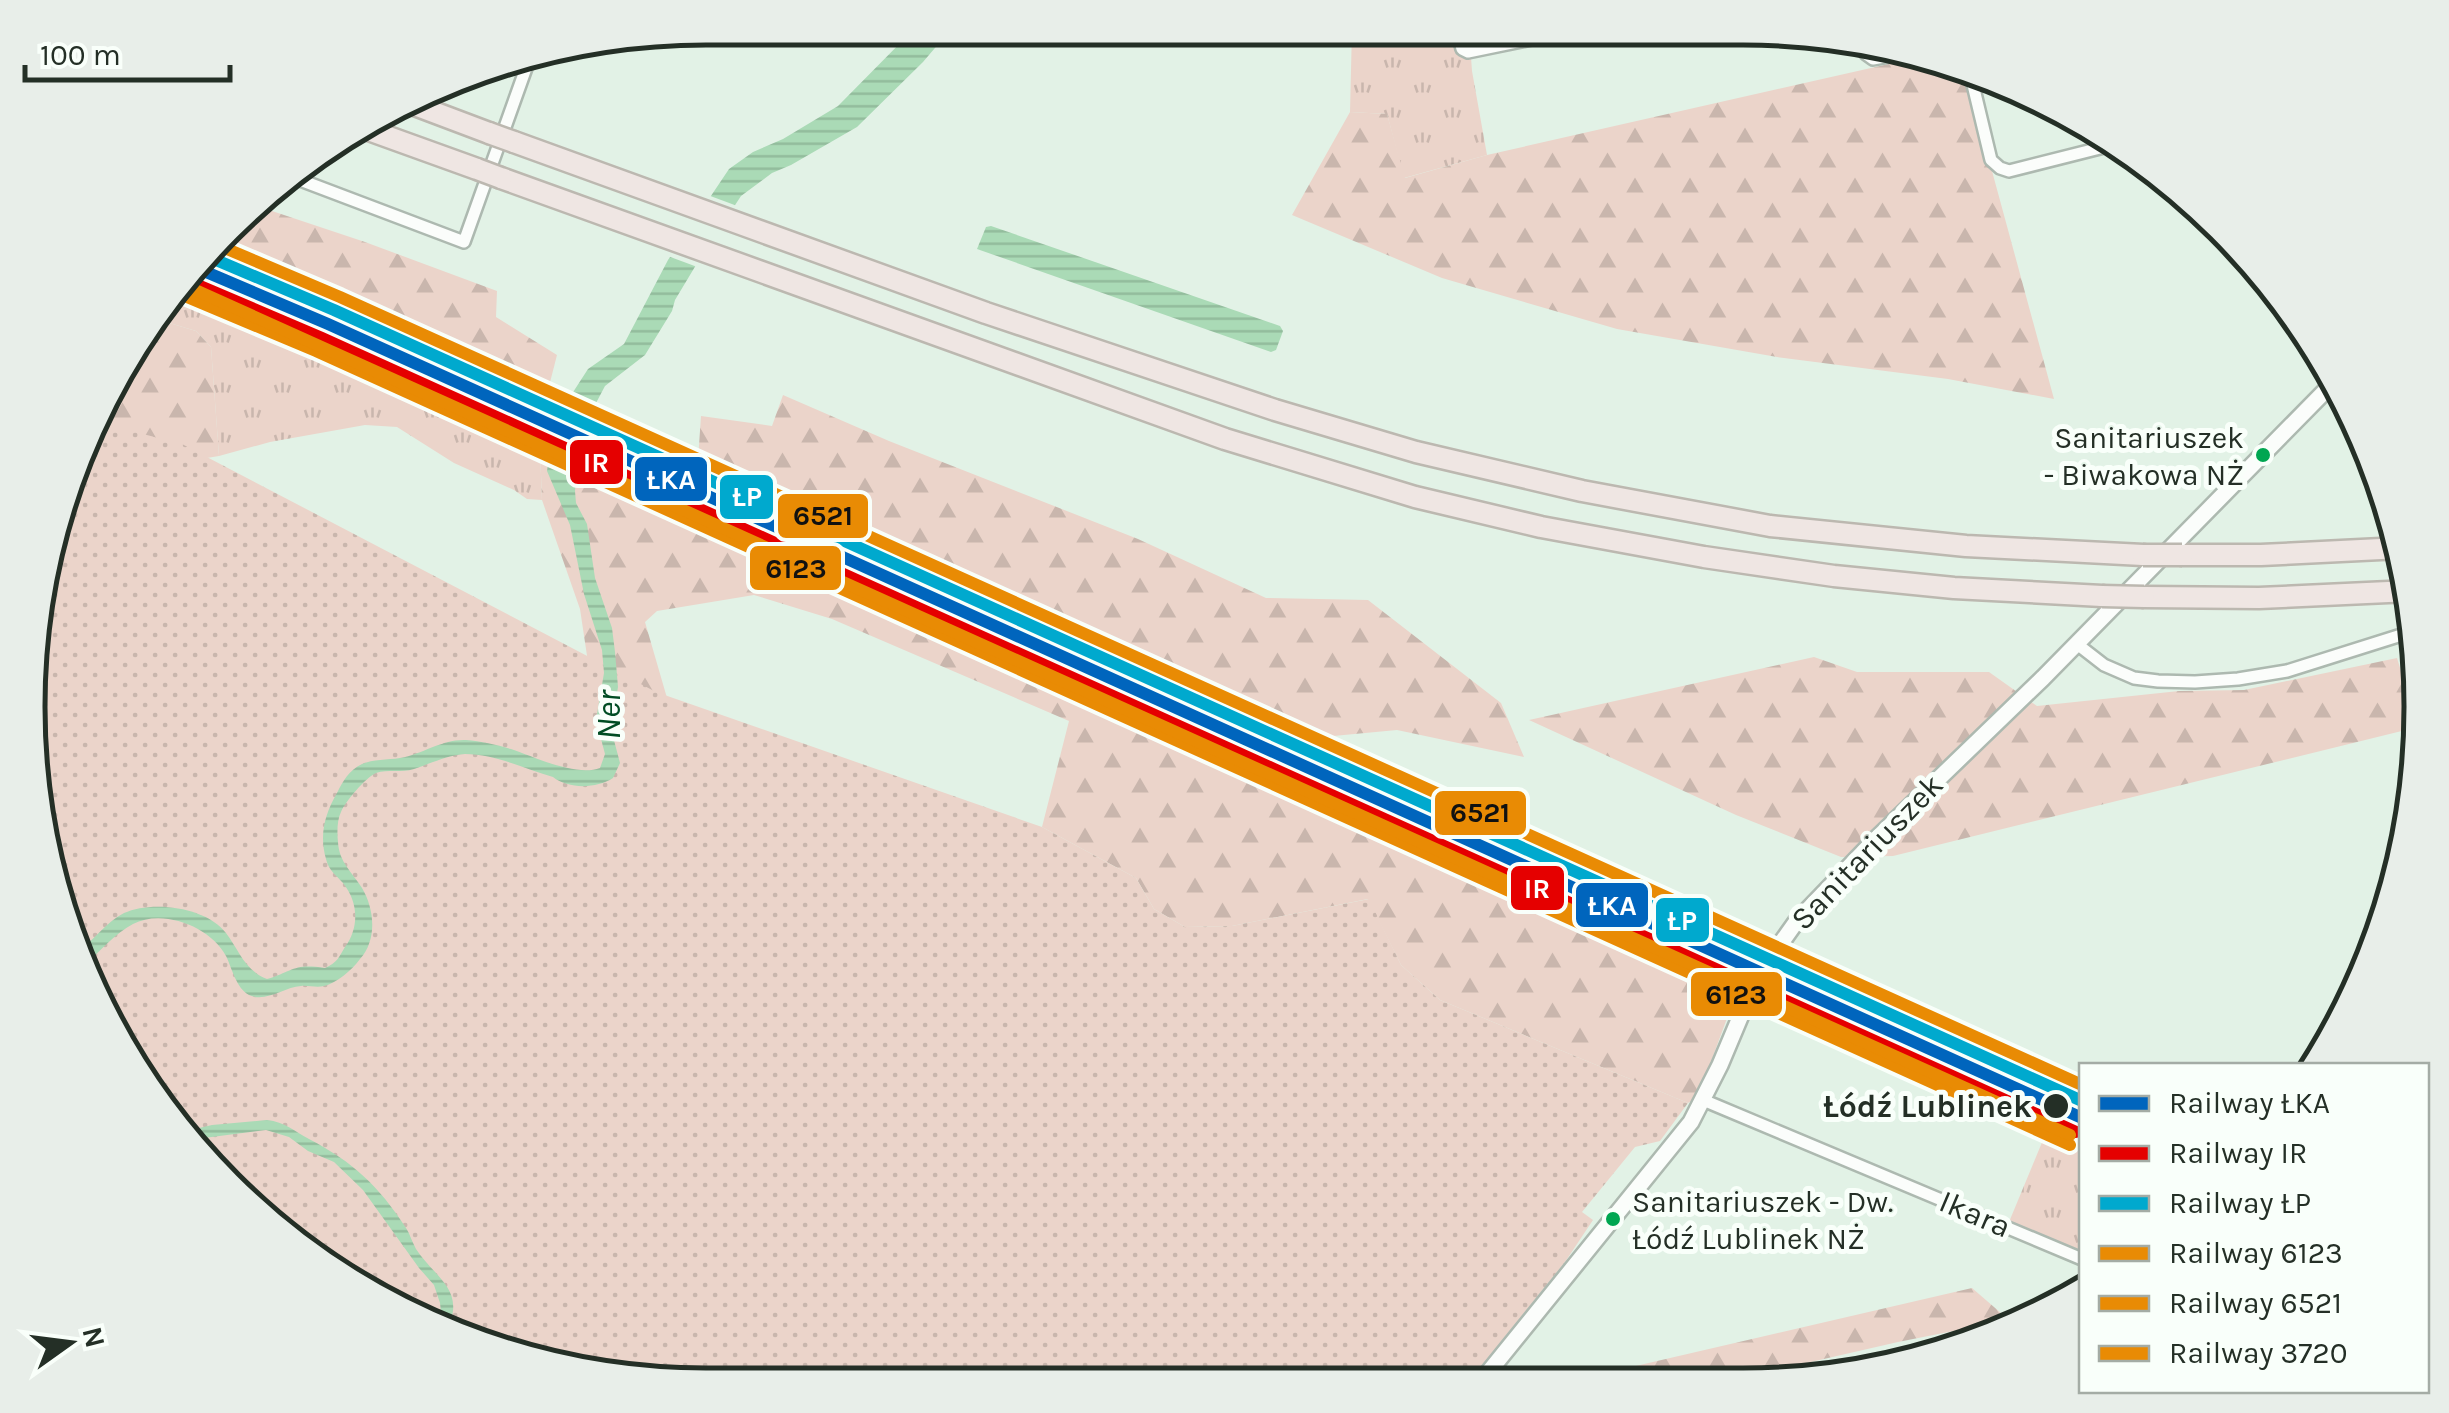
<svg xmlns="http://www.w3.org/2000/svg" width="2449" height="1413" viewBox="0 0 2449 1413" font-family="Karla,sans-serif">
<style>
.grass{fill:url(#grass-tufts)}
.forest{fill:url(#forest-firs)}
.park{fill:url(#park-dots)}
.water{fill:url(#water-rules)}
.pier{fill:#e2f2e6}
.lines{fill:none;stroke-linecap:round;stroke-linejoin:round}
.stream{stroke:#aadab6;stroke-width:4}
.minor-casing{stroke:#adb9b0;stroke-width:16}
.tertiary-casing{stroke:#adb9b0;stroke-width:20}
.motorway-casing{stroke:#bcb8b0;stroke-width:25}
.minor{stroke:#fbfdfb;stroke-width:11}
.tertiary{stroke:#fbfdfb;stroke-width:15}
.motorway{stroke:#efe6e3;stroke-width:20}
.motorway-bridge-casing{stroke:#bcb8b0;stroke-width:25;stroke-linecap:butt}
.motorway-bridge{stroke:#efe6e3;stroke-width:20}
.rail-1-casing{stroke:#f9fffa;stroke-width:20}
.rail-2-casing{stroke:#f9fffa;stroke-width:20}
.rail-3-casing{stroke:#f9fffa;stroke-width:20}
.rail-4-casing{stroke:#f9fffa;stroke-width:20}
.rail-5-casing{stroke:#f9fffa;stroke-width:20}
.rail-6-casing{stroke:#f9fffa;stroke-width:20}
.rail-1{stroke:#0065bd;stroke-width:12}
.rail-2{stroke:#e50000;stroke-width:12}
.rail-3{stroke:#00a9ce;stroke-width:12}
.rail-4{stroke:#e98b04;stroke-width:12}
.rail-5{stroke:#e98b04;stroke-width:12}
.rail-6{stroke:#e98b04;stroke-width:12}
.bus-dot{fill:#00a651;stroke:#f9fffa;stroke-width:4}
.stop-dot{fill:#242f26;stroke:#f9fffa;stroke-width:4}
.labels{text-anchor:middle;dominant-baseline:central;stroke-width:10;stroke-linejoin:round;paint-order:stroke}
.bus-label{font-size:30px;fill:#242f26;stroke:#f9fffa;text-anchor:end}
.street-label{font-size:32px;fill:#242f26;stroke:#f9fffa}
.stop-label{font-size:32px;font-weight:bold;fill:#242f26;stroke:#f9fffa;text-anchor:end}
.water-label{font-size:35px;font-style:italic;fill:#004c23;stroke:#f9fffa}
.rim{fill:none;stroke:#242f26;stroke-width:5}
.line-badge{stroke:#f9fffa;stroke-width:4}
.badge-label{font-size:28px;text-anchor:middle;font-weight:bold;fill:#fff}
.pale-badge-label{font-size:28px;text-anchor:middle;font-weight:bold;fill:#111}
</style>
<defs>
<pattern id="grass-tufts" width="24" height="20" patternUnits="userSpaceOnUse" patternTransform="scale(2.5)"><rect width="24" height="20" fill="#ebd4ca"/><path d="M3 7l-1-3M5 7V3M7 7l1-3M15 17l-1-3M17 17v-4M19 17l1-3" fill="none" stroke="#c9b6ad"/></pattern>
<pattern id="forest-firs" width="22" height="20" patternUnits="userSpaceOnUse" patternTransform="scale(2.5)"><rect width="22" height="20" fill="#ebd4ca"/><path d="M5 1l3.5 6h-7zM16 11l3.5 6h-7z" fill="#c9b6ad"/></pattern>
<pattern id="park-dots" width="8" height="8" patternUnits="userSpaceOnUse" patternTransform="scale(2.5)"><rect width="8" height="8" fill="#ebd4ca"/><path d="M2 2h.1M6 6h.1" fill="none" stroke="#c9b6ad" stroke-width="1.8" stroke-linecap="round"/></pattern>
<pattern id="water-rules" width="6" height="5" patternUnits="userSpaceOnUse" patternTransform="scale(2.5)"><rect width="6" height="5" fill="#aadab6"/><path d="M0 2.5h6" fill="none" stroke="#92bb9c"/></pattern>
</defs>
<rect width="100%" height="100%" fill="#e2f2e6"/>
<g class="grass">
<polygon points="1352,28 1469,29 1472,71 1487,155 1404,178 1387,114 1350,112"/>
<polygon points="193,275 551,431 540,449 542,500 527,499 514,490 454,463 397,427 365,425 270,442 219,456 211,347 196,331 153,318"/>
<polygon points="2048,1128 2081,1144 2081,1250 2009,1222"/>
</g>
<g class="forest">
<polygon points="1924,56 1949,61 1967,79 2054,399 1948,379 1777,357 1617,329 1442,278 1292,215 1350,112 1387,114 1405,178 1487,155"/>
<polygon points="257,206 365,242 497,291 496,317 557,355 546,398 212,254"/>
<polygon points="153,318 196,331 211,347 219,456 74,480 142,329"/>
<polygon points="783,395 889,441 1138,539 1266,598 1368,600 1501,703 1524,757 1397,730 1312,738 1125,649 954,573 740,485 698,460 701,416 772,426"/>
<polygon points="551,431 1740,983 1698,1097 1688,1103 1440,1000 1401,965 1368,899 1232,926 1185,927 1154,909 1136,878 1042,827 1069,721 832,619 754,595 657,611 645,622 676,729 196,1154 79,966 71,934 589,669 580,609 542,500 540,449"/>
<polygon points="1814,657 1857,672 1989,672 2037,706 2179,691 2244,690 2397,658 2418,727 1893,856 1841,857 1736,815 1529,720"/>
<polygon points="1972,1288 2009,1320 1898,1342 1715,1384 1558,1384"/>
</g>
<polygon class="park" points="100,423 182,444 656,692 1042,827 1136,878 1154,909 1185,927 1232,926 1369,899 1401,965 1440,1000 1688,1103 1660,1141 1635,1147 1582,1212 1593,1220 1565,1262 1467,1384 662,1384 489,1350 330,1271 196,1154 79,966 29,750 51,530"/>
<g class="water">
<path d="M915,28H952L923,62L857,127L791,165L772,173L741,196L699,260L675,300L672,311L645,355L605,386L586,422L579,447L575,491L576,503L587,524L595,578L612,628L615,652L618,687L611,729L620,763L613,778C596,789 568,789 553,777C524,769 496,754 465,754C448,755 429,764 414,769C401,773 388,769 376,773C366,777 345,802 341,812C337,820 337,833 338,842C339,862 352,872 362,888C375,910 377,940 360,959C352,970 337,983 324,986C316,988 308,985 301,986C284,987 266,1003 249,995C236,988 232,968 226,956C211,927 163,908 133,924C116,933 101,950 87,963L80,967L76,954C93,941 105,923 124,913C152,900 207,907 226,933C239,950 245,971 267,979C294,971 293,963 325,968C337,963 339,957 345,947C359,928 359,903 343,883C336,875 329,871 326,859C319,834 325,814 337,793C343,781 349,770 362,764C373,759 387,760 400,758C423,754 442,739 466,740C481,741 497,745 511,749C535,757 576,777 600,768L605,754L596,720L604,673L602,650L584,594L570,525L547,471L551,443L566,403L588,369L624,344L668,260L729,169L753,152L783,139L838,106Z"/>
<polygon points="991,226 1280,326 1283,331 1276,350 1271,352 977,249 986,227"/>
<path d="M267,1120C285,1122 294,1131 309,1139C353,1162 379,1186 406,1228C410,1234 412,1242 416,1249C434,1277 467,1290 447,1329L435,1323L441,1312L440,1303L434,1285L419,1268L363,1190L334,1162L308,1151L289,1137L266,1130L204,1138L190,1145L182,1132L212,1125Z"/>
</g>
<g class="pier">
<polygon points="705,194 740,207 700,268 665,255"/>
<polygon points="558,412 590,426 584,447 550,431"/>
</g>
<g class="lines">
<polyline class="stream" points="515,74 518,58"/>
<g class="minor-casing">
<g id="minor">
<polyline points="1457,29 1462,49 1468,52 1580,29"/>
<polyline points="1863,44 1866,54 1873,59 1906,53"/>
<polyline points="1969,68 1991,160 2000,168 2009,171 2120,143"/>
<polyline points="287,175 464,242 530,57"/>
<polyline points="2313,340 2329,387"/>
<polyline points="2077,644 2104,665 2134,678 2158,681 2195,682 2238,679 2287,671 2414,631"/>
<polyline points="1703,1100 2082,1259"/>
</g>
</g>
<g class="tertiary-casing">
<polyline id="tertiary" points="1479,1384 1691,1122 1720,1065 1757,977 1796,922 1873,842 2043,678 2335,381"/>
</g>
<g class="motorway-casing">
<g id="motorway">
<polyline points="412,104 489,133"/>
<polyline points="366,129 477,169"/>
<polyline points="514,142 986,313 1275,410 1416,452 1582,491 1770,526 1966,546 2143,555"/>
<polyline points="501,178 1225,439 1415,497 1541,527 1704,557 1834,576 1954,588 2102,596"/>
<polyline points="2182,555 2261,555 2401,548"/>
<polyline points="2144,597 2259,598 2410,591"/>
</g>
</g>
<use href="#minor" class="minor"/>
<use href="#tertiary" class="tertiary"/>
<use href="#motorway" class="motorway"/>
<g class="motorway-bridge-casing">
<g id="motorway-bridge">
<polyline points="489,133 514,142"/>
<polyline points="477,169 501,178"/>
<polyline points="2143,555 2182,555"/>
<polyline points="2102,596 2144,597"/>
</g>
</g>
<use href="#motorway-bridge" class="motorway-bridge"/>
<g class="rail-1-casing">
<polyline id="rail-1" points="199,269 328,324 2082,1118"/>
</g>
<g class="rail-2-casing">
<polyline id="rail-2" points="193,283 322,338 2076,1132"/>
</g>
<g class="rail-3-casing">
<polyline id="rail-3" points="209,257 334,310 2082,1101"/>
</g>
<g class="rail-4-casing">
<polyline id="rail-4" points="187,297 316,351 2070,1145"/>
</g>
<g class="rail-5-casing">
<polyline id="rail-5" points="220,246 340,297 2082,1085"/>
</g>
<g class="rail-6-casing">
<polyline id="rail-6" points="193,289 2070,1135"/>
</g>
<use href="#rail-1" class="rail-1"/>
<use href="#rail-2" class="rail-2"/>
<use href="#rail-3" class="rail-3"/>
<use href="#rail-4" class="rail-4"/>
<use href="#rail-5" class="rail-5"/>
<use href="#rail-6" class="rail-6"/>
</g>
<g class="bus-dot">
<circle cx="2263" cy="455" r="9"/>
<circle cx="1613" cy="1219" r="9"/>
</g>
<circle class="stop-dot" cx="2056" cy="1106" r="14"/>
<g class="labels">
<g class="bus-label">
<text x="2244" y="438">Sanitariuszek<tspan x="2244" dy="37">- Biwakowa NŻ</tspan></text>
<text x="1632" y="1202" text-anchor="start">Sanitariuszek - Dw.<tspan x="1632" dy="37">Łódź Lublinek NŻ</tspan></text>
</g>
<g class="street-label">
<text transform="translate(1867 852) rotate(-46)">Sanitariuszek</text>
<text transform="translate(1975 1214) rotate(23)">Ikara</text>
</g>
<g class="stop-label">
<text x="2032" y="1106">Łódź Lublinek</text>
</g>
<g class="water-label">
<text transform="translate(608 715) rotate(-90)">Ner</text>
</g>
</g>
<path d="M0 0H2449V1413H0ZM706 45H1743A661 661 0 0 1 2404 706V707A661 661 0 0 1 1743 1368H706A661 661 0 0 1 45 707V706A661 661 0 0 1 706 45Z" fill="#e8eee9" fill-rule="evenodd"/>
<path class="rim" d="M706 45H1743A661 661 0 0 1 2404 706V707A661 661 0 0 1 1743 1368H706A661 661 0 0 1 45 707V706A661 661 0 0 1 706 45Z"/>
<g class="line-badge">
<rect x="568" y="438" width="57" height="48" rx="10" fill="#e50000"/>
<rect x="633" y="455" width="76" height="48" rx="10" fill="#0065bd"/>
<rect x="718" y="473" width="57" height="48" rx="10" fill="#00a9ce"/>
<rect x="776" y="492" width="94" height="48" rx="10" fill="#e98b04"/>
<rect x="748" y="544" width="95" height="48" rx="10" fill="#e98b04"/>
<rect x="1433" y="789" width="95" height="48" rx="10" fill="#e98b04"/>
<rect x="1509" y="864" width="57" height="48" rx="10" fill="#e50000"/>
<rect x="1574" y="881" width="76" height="48" rx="10" fill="#0065bd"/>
<rect x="1654" y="896" width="57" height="48" rx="10" fill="#00a9ce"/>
<rect x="1689" y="970" width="95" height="48" rx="10" fill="#e98b04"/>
</g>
<g class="badge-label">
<text x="596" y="472">IR</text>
<text x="671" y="489">ŁKA</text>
<text x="747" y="506">ŁP</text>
<text x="1537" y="898">IR</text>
<text x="1612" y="915">ŁKA</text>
<text x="1682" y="930">ŁP</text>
</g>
<g class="pale-badge-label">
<text x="823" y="525">6521</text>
<text x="796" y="578">6123</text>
<text x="1480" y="822">6521</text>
<text x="1736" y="1004">6123</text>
</g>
<rect x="2079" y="1063" width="350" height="330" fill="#f9fffa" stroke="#a4aca5" stroke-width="2.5"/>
<rect x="2099" y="1096" width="50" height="15" fill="#0065bd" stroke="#a4aca5" stroke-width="2.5"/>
<text x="2169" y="1113" font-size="30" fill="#242f26">Railway ŁKA</text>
<rect x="2099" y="1146" width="50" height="15" fill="#e50000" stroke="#a4aca5" stroke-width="2.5"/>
<text x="2169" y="1163" font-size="30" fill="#242f26">Railway IR</text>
<rect x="2099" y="1196" width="50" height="15" fill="#00a9ce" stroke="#a4aca5" stroke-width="2.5"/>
<text x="2169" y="1213" font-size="30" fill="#242f26">Railway ŁP</text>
<rect x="2099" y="1246" width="50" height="15" fill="#e98b04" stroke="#a4aca5" stroke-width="2.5"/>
<text x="2169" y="1263" font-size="30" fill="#242f26">Railway 6123</text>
<rect x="2099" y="1296" width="50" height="15" fill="#e98b04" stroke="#a4aca5" stroke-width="2.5"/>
<text x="2169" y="1313" font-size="30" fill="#242f26">Railway 6521</text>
<rect x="2099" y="1346" width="50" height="15" fill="#e98b04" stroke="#a4aca5" stroke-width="2.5"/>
<text x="2169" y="1363" font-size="30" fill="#242f26">Railway 3720</text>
<g transform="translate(70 1343) rotate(76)" stroke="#f9fffa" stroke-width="8" paint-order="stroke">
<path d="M0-8L18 38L0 25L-18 38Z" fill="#242f26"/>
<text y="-15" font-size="28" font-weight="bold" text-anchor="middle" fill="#242f26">N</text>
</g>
<path d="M25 65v15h205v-15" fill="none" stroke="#242f26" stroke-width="5"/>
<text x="40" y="65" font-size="30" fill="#242f26" stroke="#f9fffa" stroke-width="8" paint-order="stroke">100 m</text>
</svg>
